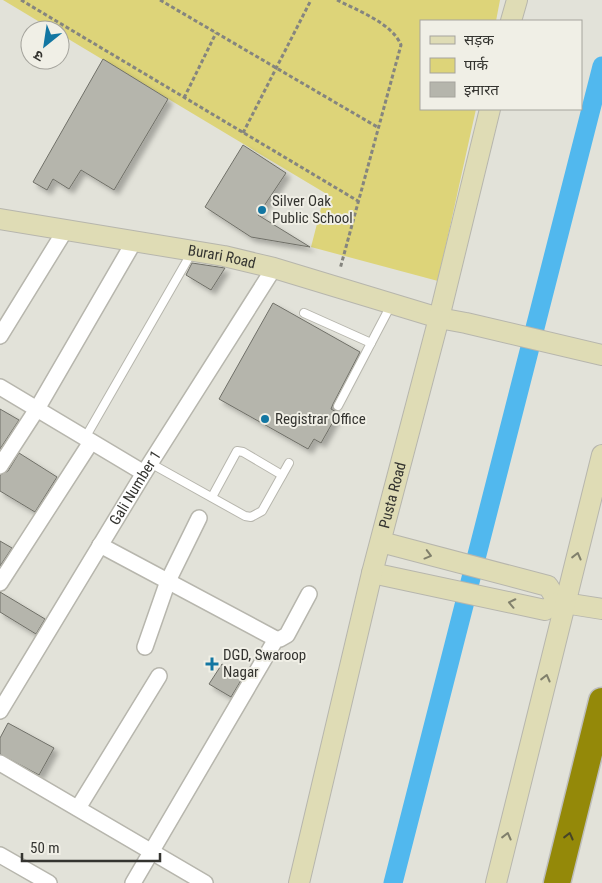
<svg xmlns="http://www.w3.org/2000/svg" width="602" height="883" viewBox="0 0 602 883" font-family="'Roboto Condensed','Noto Sans Devanagari',sans-serif">
<style>
.green{fill:#ddd479}
.lines{fill:none;stroke-linecap:round;stroke-linejoin:round}
.canal{stroke:#51b8ee;stroke-width:19}
.building{fill:#b5b5ac;stroke:#707068;filter:url(#shadow)}
.lane-casing{stroke:#b7b6ad;stroke-width:10}
.street-casing{stroke:#b7b6ad;stroke-width:18}
.secondary-casing{stroke:#b7b6ad;stroke-width:22}
.highway-casing{stroke:#bebebd;stroke-width:29}
.path{stroke:#85857f;stroke-width:3;stroke-dasharray:4 2.5;stroke-linecap:butt}
.lane{stroke:#fff;stroke-width:8}
.street{stroke:#fff;stroke-width:15}
.secondary{stroke:#dfdcb5;stroke-width:20}
.highway{stroke:#948909;stroke-width:26}
.oneway{stroke:#81806c}
.oneway2{stroke:#474528}
.poi-dot{fill:#1276a2;stroke:#f0efe6;stroke-width:2}
.labels{text-anchor:middle;dominant-baseline:central;stroke-width:4;stroke-linejoin:round;paint-order:stroke}
.poi-label{font-size:15px;fill:#343430;stroke:#f0efe6;text-anchor:start}
.street-label{font-size:15px;fill:#343430;stroke:#f0efe6}
</style>
<defs>
<filter id="shadow"><feDropShadow dx="4.5" dy="4.5" stdDeviation="2.5" flood-color="#0004"/></filter>
</defs>
<rect width="100%" height="100%" fill="#e2e2d9"/>
<polygon class="green" points="3,0 500,0 496,21 421,21 421,109 476,109 438,281 311,247 325,193 60,34 60,30 53,30"/>
<g class="lines">
<polyline class="canal" points="393,883 602,66"/>
</g>
<g class="building">
<polygon points="103,59 168,99 114,190 81,170 69,189 53,179 47,190 33,182"/>
<polygon points="243,145 286,173 258,215 310,247 251,237 205,207"/>
<polygon points="192,263 225,268 211,290 186,275"/>
<polygon points="273,303 360,352 333,404 331,409 338,413 321,443 314,439 308,449 219,399"/>
<polygon points="0,409 19,420 0,449"/>
<polygon points="19,453 57,477 35,512 0,491 0,475 8,471"/>
<polygon points="0,541 12,548 0,566"/>
<polygon points="0,592 45,619 36,634 0,612"/>
<polygon points="222,664 243,677 231,697 209,684"/>
<polygon points="8,723 54,748 39,775 0,754 0,738"/>
</g>
<g class="lines">
<g class="lane-casing">
<g id="lane">
<polyline points="304,313 371,343"/>
<polyline points="338,406 391,305"/>
<polyline points="85,438 192,252"/>
<polyline points="150,463 245,516 251,517 262,511 289,463"/>
<polyline points="212,497 237,451 243,452 282,475"/>
</g>
</g>
<g class="street-casing">
<g id="street">
<polyline points="0,336 66,229"/>
<polyline points="0,387 144,473"/>
<polyline points="0,466 37,409 135,240"/>
<polyline points="100,545 276,639 280,639 287,635 309,594"/>
<polyline points="0,583 91,442"/>
<polyline points="145,647 168,581 199,518"/>
<path id="s1" d="M0,711L144,473L274,268"/>
<polyline points="0,763 205,883"/>
<polyline points="78,808 159,676"/>
<polyline points="0,855 49,883"/>
<polyline points="133,883 276,639"/>
</g>
</g>
<g class="secondary-casing">
<g id="secondary">
<polyline points="511,21 517,0"/>
<path id="s2" d="M0,219L224,256L274,268L439,318L466,323L602,355"/>
<polyline points="381,542 548,586 558,602"/>
<polyline points="372,573 545,610 558,602 602,609"/>
<path id="s3" d="M299,883L372,573L439,318L490,109"/>
<polyline points="496,883 602,455"/>
</g>
</g>
<g class="highway-casing">
<polyline id="highway" points="557,883 602,701"/>
</g>
<g class="path">
<polyline points="21,0 358,201"/>
<polyline points="160,0 379,128"/>
<path d="M337,0C357,10 393,24 401,45L340,269"/>
<polyline points="184,98 216,33"/>
<polyline points="243,133 311,0"/>
</g>
<use href="#lane" class="lane"/>
<use href="#street" class="street"/>
<use href="#secondary" class="secondary"/>
<use href="#highway" class="highway"/>
</g>
<defs><path id="oneway-chevron" d="M-2-3.5L2.5 0L-2 3.5" fill="none" stroke-width="1.6" stroke-linecap="round" stroke-linejoin="round" transform="scale(1.25)"/></defs>
<g class="oneway">
<use href="#oneway-chevron" transform="translate(428 555) rotate(15)"/>
<use href="#oneway-chevron" transform="translate(577 556) rotate(-76)"/>
<use href="#oneway-chevron" transform="translate(512 603) rotate(-168)"/>
<use href="#oneway-chevron" transform="translate(546 678) rotate(-76)"/>
<use href="#oneway-chevron" transform="translate(507 836) rotate(-76)"/>
</g>
<use class="oneway2" href="#oneway-chevron" transform="translate(569 836) rotate(-76)"/>
<g class="poi-dot">
<circle cx="262" cy="210" r="5"/>
<circle cx="265" cy="419" r="5"/>
<path d="M209.5 656.5h5v5h5v5h-5v5h-5v-5h-5v-5h5z"/>
</g>
<g class="labels">
<g class="poi-label">
<text x="272" y="201">Silver Oak<tspan x="272" dy="17">Public School</tspan></text>
<text x="275" y="419">Registrar Office</text>
<text x="223" y="655">DGD, Swaroop<tspan x="223" dy="17">Nagar</tspan></text>
</g>
<g class="street-label">
<text stroke="none"><textPath href="#s2" startOffset="225">Burari Road</textPath></text>
<text stroke="none"><textPath href="#s1" startOffset="261">Gali Number 1</textPath></text>
<text stroke="none"><textPath href="#s3" startOffset="399">Pusta Road</textPath></text>
</g>
</g>
<rect x="420" y="20" width="162" height="90" fill="#f0efe6" stroke="#a5a49d"/>
<rect x="430" y="36" width="25" height="8" fill="#dfdcb5" stroke="#a5a49d"/>
<text x="464" y="45" font-size="15" fill="#343430">सड़क</text>
<rect x="430" y="58" width="25" height="15" fill="#ddd479" stroke="#a5a49d"/>
<text x="464" y="70" font-size="15" fill="#343430">पार्क</text>
<rect x="430" y="82" width="25" height="15" fill="#b5b5ac" stroke="#a5a49d"/>
<text x="464" y="95" font-size="15" fill="#343430">इमारत</text>
<g transform="translate(45 45) rotate(210)"><circle r="24" fill="#f0efe6" stroke="#a5a49d"/>
<path d="M0-4L9 19L0 12L-9 19Z" fill="#1276a2"/>
<text y="-8" font-size="14" font-weight="bold" text-anchor="middle" fill="#343430">उ</text>
</g>
<path d="M22 853v8h138v-8" fill="none" stroke="#343430" stroke-width="2.5"/>
<text x="30" y="853" font-size="15" fill="#343430" stroke="#f0efe6" stroke-width="4" paint-order="stroke">50 m</text>
</svg>
